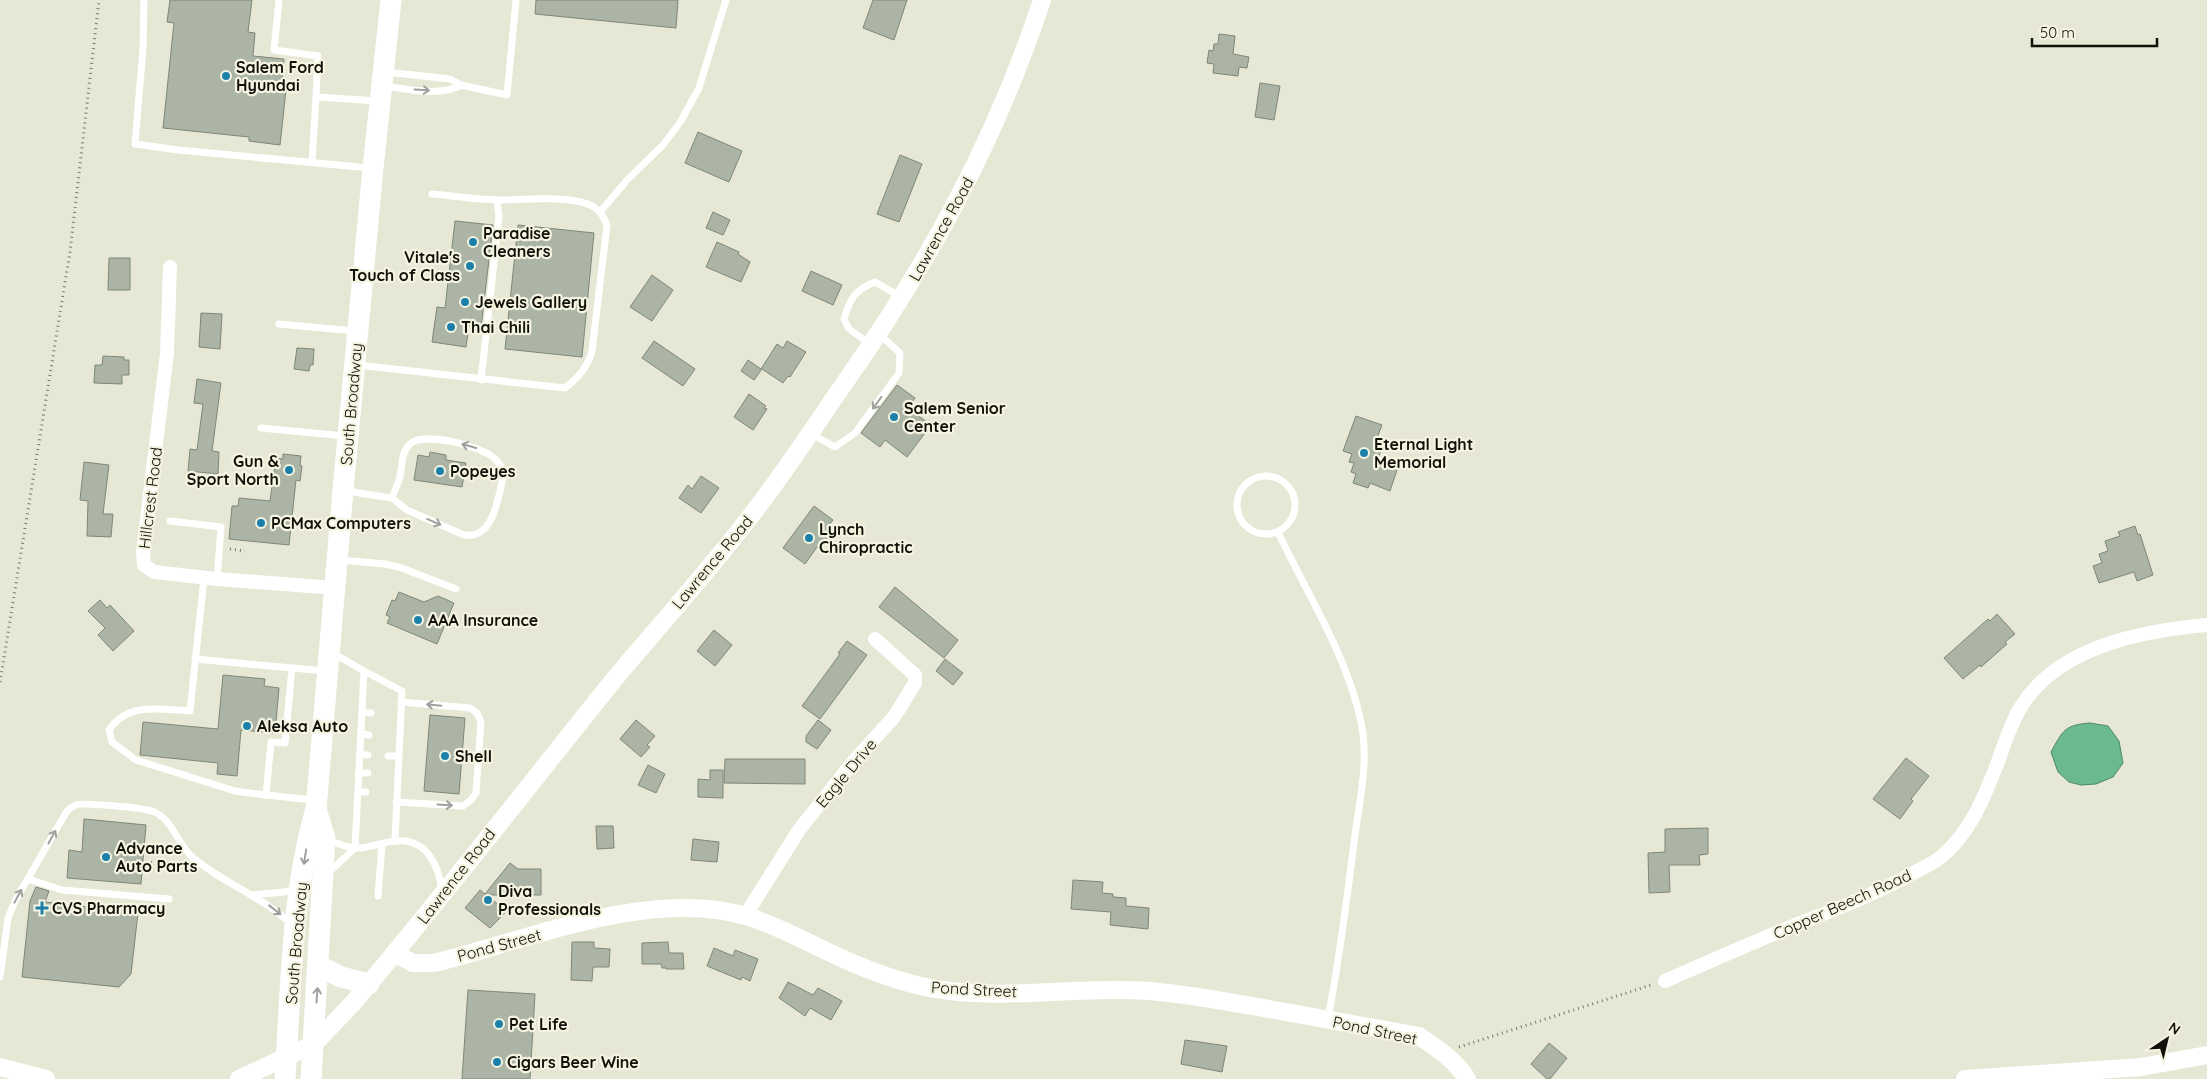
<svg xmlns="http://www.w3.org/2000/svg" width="2207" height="1079" viewBox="0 0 2207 1079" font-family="Quicksand,sans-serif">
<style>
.water{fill:#6bba8d;stroke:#508766}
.building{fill:#acb5a5;stroke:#7e8778}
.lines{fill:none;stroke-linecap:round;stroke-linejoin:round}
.path{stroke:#7a7a6d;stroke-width:3;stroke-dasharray:1 4;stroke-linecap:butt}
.service{stroke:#fff;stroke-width:7}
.minor{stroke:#fff;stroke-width:14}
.tertiary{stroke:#fff;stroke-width:18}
.primary{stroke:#fff;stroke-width:21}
.oneway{stroke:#a0a09d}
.poi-dot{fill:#1c80ab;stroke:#f4f4e1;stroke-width:2}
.labels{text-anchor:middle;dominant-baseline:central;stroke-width:4.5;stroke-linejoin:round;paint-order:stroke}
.poi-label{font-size:16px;font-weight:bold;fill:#11110a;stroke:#f4f4e1;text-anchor:start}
.street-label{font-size:16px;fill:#11110a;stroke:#f4f4e1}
</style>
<rect width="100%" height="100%" fill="#e6e7d4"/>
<path class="water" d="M2090,723L2108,726L2119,741L2123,763L2113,777L2096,784L2081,785L2069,782L2058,772L2051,752C2063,730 2065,725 2090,723Z"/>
<g class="building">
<polygon points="170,0 252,0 248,32 255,33 253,56 284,59 281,90 286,90 280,145 249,141 249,137 163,128 174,23 167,22"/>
<polygon points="536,0 678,0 676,28 535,14"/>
<polygon points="873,0 907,0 894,40 863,28"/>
<polygon points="1219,34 1235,36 1233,54 1249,57 1247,68 1239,67 1238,76 1213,73 1214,64 1207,63 1209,50 1213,51 1214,44 1218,44"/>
<polygon points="1260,83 1280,86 1274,120 1255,117"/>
<polygon points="698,132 742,151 729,182 685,163"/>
<polygon points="900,155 922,164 899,222 877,214"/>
<polygon points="713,212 730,220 723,235 706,228"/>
<polygon points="455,221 493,225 481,328 469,326 466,347 432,342 437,307 445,308"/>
<polygon points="518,225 594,233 582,357 505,349"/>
<polygon points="717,242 739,252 738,254 750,262 741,282 706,267"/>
<polygon points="109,258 130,258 130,290 108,290"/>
<polygon points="811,271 842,285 833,305 802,291"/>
<polygon points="652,275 673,290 652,321 630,307"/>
<polygon points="201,313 222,314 220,349 199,347"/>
<polygon points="654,341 695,369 683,386 642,358"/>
<polygon points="787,341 806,352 790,377 788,376 783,383 762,369 754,380 741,371 748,360 761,369 777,344 783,348"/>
<polygon points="297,348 314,349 313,365 310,365 309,371 294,369"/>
<polygon points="103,356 124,357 124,360 129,360 129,375 122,375 122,384 94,383 95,365 102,365"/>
<polygon points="197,379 221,383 212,451 219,452 218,474 188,471 190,449 197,450 203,404 194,403"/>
<polygon points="897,385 915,398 908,408 931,425 907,457 885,440 880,447 861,433"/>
<polygon points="749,394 766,406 764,408 767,409 753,430 734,417"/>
<polygon points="1356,416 1382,425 1373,448 1381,451 1377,460 1398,467 1390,491 1370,483 1368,488 1353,483 1356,474 1351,472 1354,463 1349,462 1352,454 1343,451"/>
<polygon points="430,452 446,455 446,460 466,463 462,487 414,480 418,455 429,457"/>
<polygon points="283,454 301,456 300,465 302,466 300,481 296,480 289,545 229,539 232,506 238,506 239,498 270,501 276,458 283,459"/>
<polygon points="84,462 109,465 103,514 113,514 111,537 87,536 88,501 80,500"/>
<polygon points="701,476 719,488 701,513 679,498 688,485 692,489"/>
<polygon points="814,506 833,520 829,525 834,528 819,549 817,547 805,564 783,548"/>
<polygon points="2135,526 2138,535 2140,534 2153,575 2137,581 2134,572 2099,583 2093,566 2102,563 2099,554 2108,551 2105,541 2120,536 2118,532"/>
<polygon points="895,587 958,640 944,658 879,607"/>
<polygon points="399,592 424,602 438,596 454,603 437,644 387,623 390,617 386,615 392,600 395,601"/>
<polygon points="100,600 107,608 110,605 134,631 113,651 98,635 105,628 88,611"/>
<polygon points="1997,614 2015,634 2005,642 2007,644 1981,667 1980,665 1963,679 1944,658 1988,619 1990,621"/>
<polygon points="714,630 732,645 715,666 697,651"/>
<polygon points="847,641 867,655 820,719 802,706 840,654 838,653"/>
<polygon points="945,659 963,673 953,685 936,671"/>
<polygon points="223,675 265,679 264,686 279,688 275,733 241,730 237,776 217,774 218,763 140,755 143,722 218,729"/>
<polygon points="430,715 465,718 459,794 424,791"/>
<polygon points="636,720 655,736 647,745 650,747 641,757 620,739"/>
<polygon points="818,720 831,730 817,749 806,742 806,736"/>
<polygon points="1906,758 1929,776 1911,799 1913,801 1900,819 1873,799"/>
<polygon points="725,759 805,759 805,784 724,783"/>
<polygon points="648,765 665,774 656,793 638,785"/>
<polygon points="710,770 723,770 723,798 698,797 698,779 710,780"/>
<polygon points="84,819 146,825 141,884 67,878 69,850 82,852"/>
<polygon points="596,826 613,826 614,848 597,849"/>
<polygon points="1708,828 1708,854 1699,855 1700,865 1669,865 1670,892 1649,893 1648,853 1665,852 1665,829"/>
<polygon points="693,839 719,842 717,862 691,860"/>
<polygon points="510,863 518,869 541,869 541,895 486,895 507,911 490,928 465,908 480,890 485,894"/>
<polygon points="1073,880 1103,882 1102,893 1113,894 1113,897 1126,898 1126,906 1149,908 1148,929 1110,925 1111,912 1071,909"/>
<polygon points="36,887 49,891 45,902 138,913 131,974 119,987 22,977 30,901"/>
<polygon points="572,942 594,942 594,948 610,949 609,967 593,967 592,981 571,980"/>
<polygon points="668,942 669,953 683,953 684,969 666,969 666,968 662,968 661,964 642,964 642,943"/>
<polygon points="714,948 733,956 735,950 758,959 750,981 742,977 741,980 707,966"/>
<polygon points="788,982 813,995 818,988 842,1001 831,1020 810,1008 805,1016 779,998"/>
<polygon points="468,990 535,994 530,1079 462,1079"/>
<polygon points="1185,1040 1227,1046 1222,1072 1181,1064"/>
<polygon points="1549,1043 1567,1058 1550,1079 1547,1079 1531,1064"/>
</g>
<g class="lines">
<g class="path">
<polyline points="230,549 245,551"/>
<polyline points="0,682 70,252 99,0"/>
<polyline points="146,862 163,864"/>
<polyline points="1459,1047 1651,985"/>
</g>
<g class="service">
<polyline points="144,0 143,48 135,144 178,150 370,168"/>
<polyline points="279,0 274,50 318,56 316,97"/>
<polyline points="386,72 450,79 461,85 507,95 516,0"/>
<path d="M384,86C407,89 441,97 461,85"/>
<polyline points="312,162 316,97 378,101"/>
<polyline points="600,212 628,179 663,145 681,121 699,88 726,0"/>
<polyline points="279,324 355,331"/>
<path d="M870,344L849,329L844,319C850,298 855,290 875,282L901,297"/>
<path d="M358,365L565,388C578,378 587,368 592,351L607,225C604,218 601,211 594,207C572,194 522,200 498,200C476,199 453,196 432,194"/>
<polyline points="481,380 499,217 497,200"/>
<polyline points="261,428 345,436"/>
<polyline points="811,434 835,447 855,433 899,373 900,353 879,334"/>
<circle cx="1266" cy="505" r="29"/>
<path d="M346,491L392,498L407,510L464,535C495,540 498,495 504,474C502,467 499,462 494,458C481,446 424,431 410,444C400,453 403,468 399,480C397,486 394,492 392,498"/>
<polyline points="170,521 221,527 217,579"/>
<path d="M1278,532C1307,594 1347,655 1361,722C1369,759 1360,799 1355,835C1347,897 1340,958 1328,1018"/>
<polyline points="340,560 385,564 402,568 456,589"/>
<path d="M204,578L190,711C160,709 127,702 109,730L112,742L136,760L235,791L266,795"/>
<polyline points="195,659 292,668"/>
<polyline points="364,671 402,691 395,841"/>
<polyline points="362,712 371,713"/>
<polyline points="361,734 369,735"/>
<polyline points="360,755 368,755"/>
<polyline points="388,756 398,756"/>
<polyline points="358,773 368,773"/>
<polyline points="358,792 366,792"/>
<polyline points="314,800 266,795 271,742 285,743 292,668 326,671"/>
<polyline points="396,802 463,806 471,800 476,793 481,722 477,713 470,708 401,702"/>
<path d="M328,840C336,843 345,847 354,848C367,849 382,842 396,841C426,838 439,865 442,891"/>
<polyline points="328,873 355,848 364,671 333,653"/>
<polyline points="28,879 62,890 169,899"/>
<polyline points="252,895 284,892 298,888"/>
<polyline points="378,896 382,844"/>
<path d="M0,977L8,918L16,899L67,811C69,809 73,806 76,805C84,802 142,808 152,811C172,818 177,843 191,856C222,883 262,896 292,925"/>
</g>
<g class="minor">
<polyline points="170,267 167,353 143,552 144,565 154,572 217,579 335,588"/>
<polyline points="745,916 799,830 853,762 894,717 915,683 915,675 875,639"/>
<path d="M1665,981C1713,960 1760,939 1808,920C1845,906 1881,891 1915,872C1924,867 1934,863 1941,857C1969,834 1983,800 1996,767C2004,746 2010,724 2022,705C2060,646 2142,631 2207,625"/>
</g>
<g class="tertiary">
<path d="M394,953L413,963H434C528,940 650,888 746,916C779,926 808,943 839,957C874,973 911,987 950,991C1016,999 1082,986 1148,991C1189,994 1228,1002 1269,1009C1319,1018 1369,1027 1419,1036C1436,1048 1456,1060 1467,1079"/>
<polyline points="0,1067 46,1079"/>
<path d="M239,1079L314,1044L353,1003C442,898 526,789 612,682C658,627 706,574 750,517C782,476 810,433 839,391C926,268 995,143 1042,0"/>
<polyline points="1965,1079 2141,1067 2207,1055"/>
</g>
<g class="primary">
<polyline points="319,966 341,977 369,984"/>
<path d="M285,1079C291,990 291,896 316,809L343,490L373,168L391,0"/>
<polyline points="311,1079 325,838 316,809"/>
</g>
</g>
<defs><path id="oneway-shaft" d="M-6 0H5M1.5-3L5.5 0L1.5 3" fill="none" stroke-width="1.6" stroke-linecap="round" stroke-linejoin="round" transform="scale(1.25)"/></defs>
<g class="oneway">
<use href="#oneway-shaft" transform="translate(422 90) rotate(3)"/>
<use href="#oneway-shaft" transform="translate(877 403) rotate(126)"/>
<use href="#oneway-shaft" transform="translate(469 446) rotate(-164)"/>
<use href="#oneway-shaft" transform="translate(434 522) rotate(24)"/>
<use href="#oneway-shaft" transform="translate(434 705) rotate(-175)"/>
<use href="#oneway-shaft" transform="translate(445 805) rotate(3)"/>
<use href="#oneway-shaft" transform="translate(52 837) rotate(-61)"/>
<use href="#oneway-shaft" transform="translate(305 857) rotate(99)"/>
<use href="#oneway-shaft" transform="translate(18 896) rotate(-62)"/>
<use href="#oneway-shaft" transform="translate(275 910) rotate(38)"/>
<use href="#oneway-shaft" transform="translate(317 995) rotate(-86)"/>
</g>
<g class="poi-dot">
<circle cx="226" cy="76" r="5"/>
<circle cx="473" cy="242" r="5"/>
<circle cx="470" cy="266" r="5"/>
<circle cx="465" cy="302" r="5"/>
<circle cx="451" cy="327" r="5"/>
<circle cx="894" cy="417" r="5"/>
<circle cx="1364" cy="453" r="5"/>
<circle cx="289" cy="470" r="5"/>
<circle cx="440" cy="471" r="5"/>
<circle cx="261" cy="523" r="5"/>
<circle cx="809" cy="538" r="5"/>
<circle cx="418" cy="620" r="5"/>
<circle cx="247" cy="726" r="5"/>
<circle cx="445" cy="756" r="5"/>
<circle cx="106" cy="857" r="5"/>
<circle cx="488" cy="900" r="5"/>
<path d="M39.5 900.5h5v5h5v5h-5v5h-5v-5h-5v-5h5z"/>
<circle cx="499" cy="1024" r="5"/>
<circle cx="497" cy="1062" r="5"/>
</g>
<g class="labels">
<g class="poi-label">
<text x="236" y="67">Salem Ford<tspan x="236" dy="18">Hyundai</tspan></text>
<text x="483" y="233">Paradise<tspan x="483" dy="18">Cleaners</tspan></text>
<text x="460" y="257" text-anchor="end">Vitale's<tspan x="460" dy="18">Touch of Class</tspan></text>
<text x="475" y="302">Jewels Gallery</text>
<text x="461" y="327">Thai Chili</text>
<text x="904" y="408">Salem Senior<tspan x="904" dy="18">Center</tspan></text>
<text x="1374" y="444">Eternal Light<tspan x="1374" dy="18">Memorial</tspan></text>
<text x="279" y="461" text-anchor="end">Gun &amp;<tspan x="279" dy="18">Sport North</tspan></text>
<text x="450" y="471">Popeyes</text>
<text x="271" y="523">PCMax Computers</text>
<text x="819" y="529">Lynch<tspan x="819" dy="18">Chiropractic</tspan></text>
<text x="428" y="620">AAA Insurance</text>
<text x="257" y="726">Aleksa Auto</text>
<text x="455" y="756">Shell</text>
<text x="116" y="848">Advance<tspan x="116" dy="18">Auto Parts</tspan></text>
<text x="498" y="891">Diva<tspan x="498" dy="18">Professionals</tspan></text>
<text x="52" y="908">CVS Pharmacy</text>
<text x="509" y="1024">Pet Life</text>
<text x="507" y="1062">Cigars Beer Wine</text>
</g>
<g class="street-label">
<text transform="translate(941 229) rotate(-61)">Lawrence Road</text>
<text transform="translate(351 404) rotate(-85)">South Broadway</text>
<text transform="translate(150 498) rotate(-83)">Hillcrest Road</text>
<text transform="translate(712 562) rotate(-50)">Lawrence Road</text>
<text transform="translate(846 773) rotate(-50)">Eagle Drive</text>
<text transform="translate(456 876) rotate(-52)">Lawrence Road</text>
<text transform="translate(1842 904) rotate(-24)">Copper Beech Road</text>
<text transform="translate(296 943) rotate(-85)">South Broadway</text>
<text transform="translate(499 945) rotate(-15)">Pond Street</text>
<text transform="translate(974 989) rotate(3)">Pond Street</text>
<text transform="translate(1375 1030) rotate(12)">Pond Street</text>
</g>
</g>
<g transform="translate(2167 1039) rotate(35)" stroke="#f4f4e1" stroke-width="4" paint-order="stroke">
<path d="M0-4L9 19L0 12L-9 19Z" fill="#11110a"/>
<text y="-8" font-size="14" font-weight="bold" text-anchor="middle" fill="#11110a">N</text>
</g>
<path d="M2032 38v8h125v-8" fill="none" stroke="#11110a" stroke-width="2.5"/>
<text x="2040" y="38" font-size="15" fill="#11110a" stroke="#f4f4e1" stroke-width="4" paint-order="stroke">50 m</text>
</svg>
